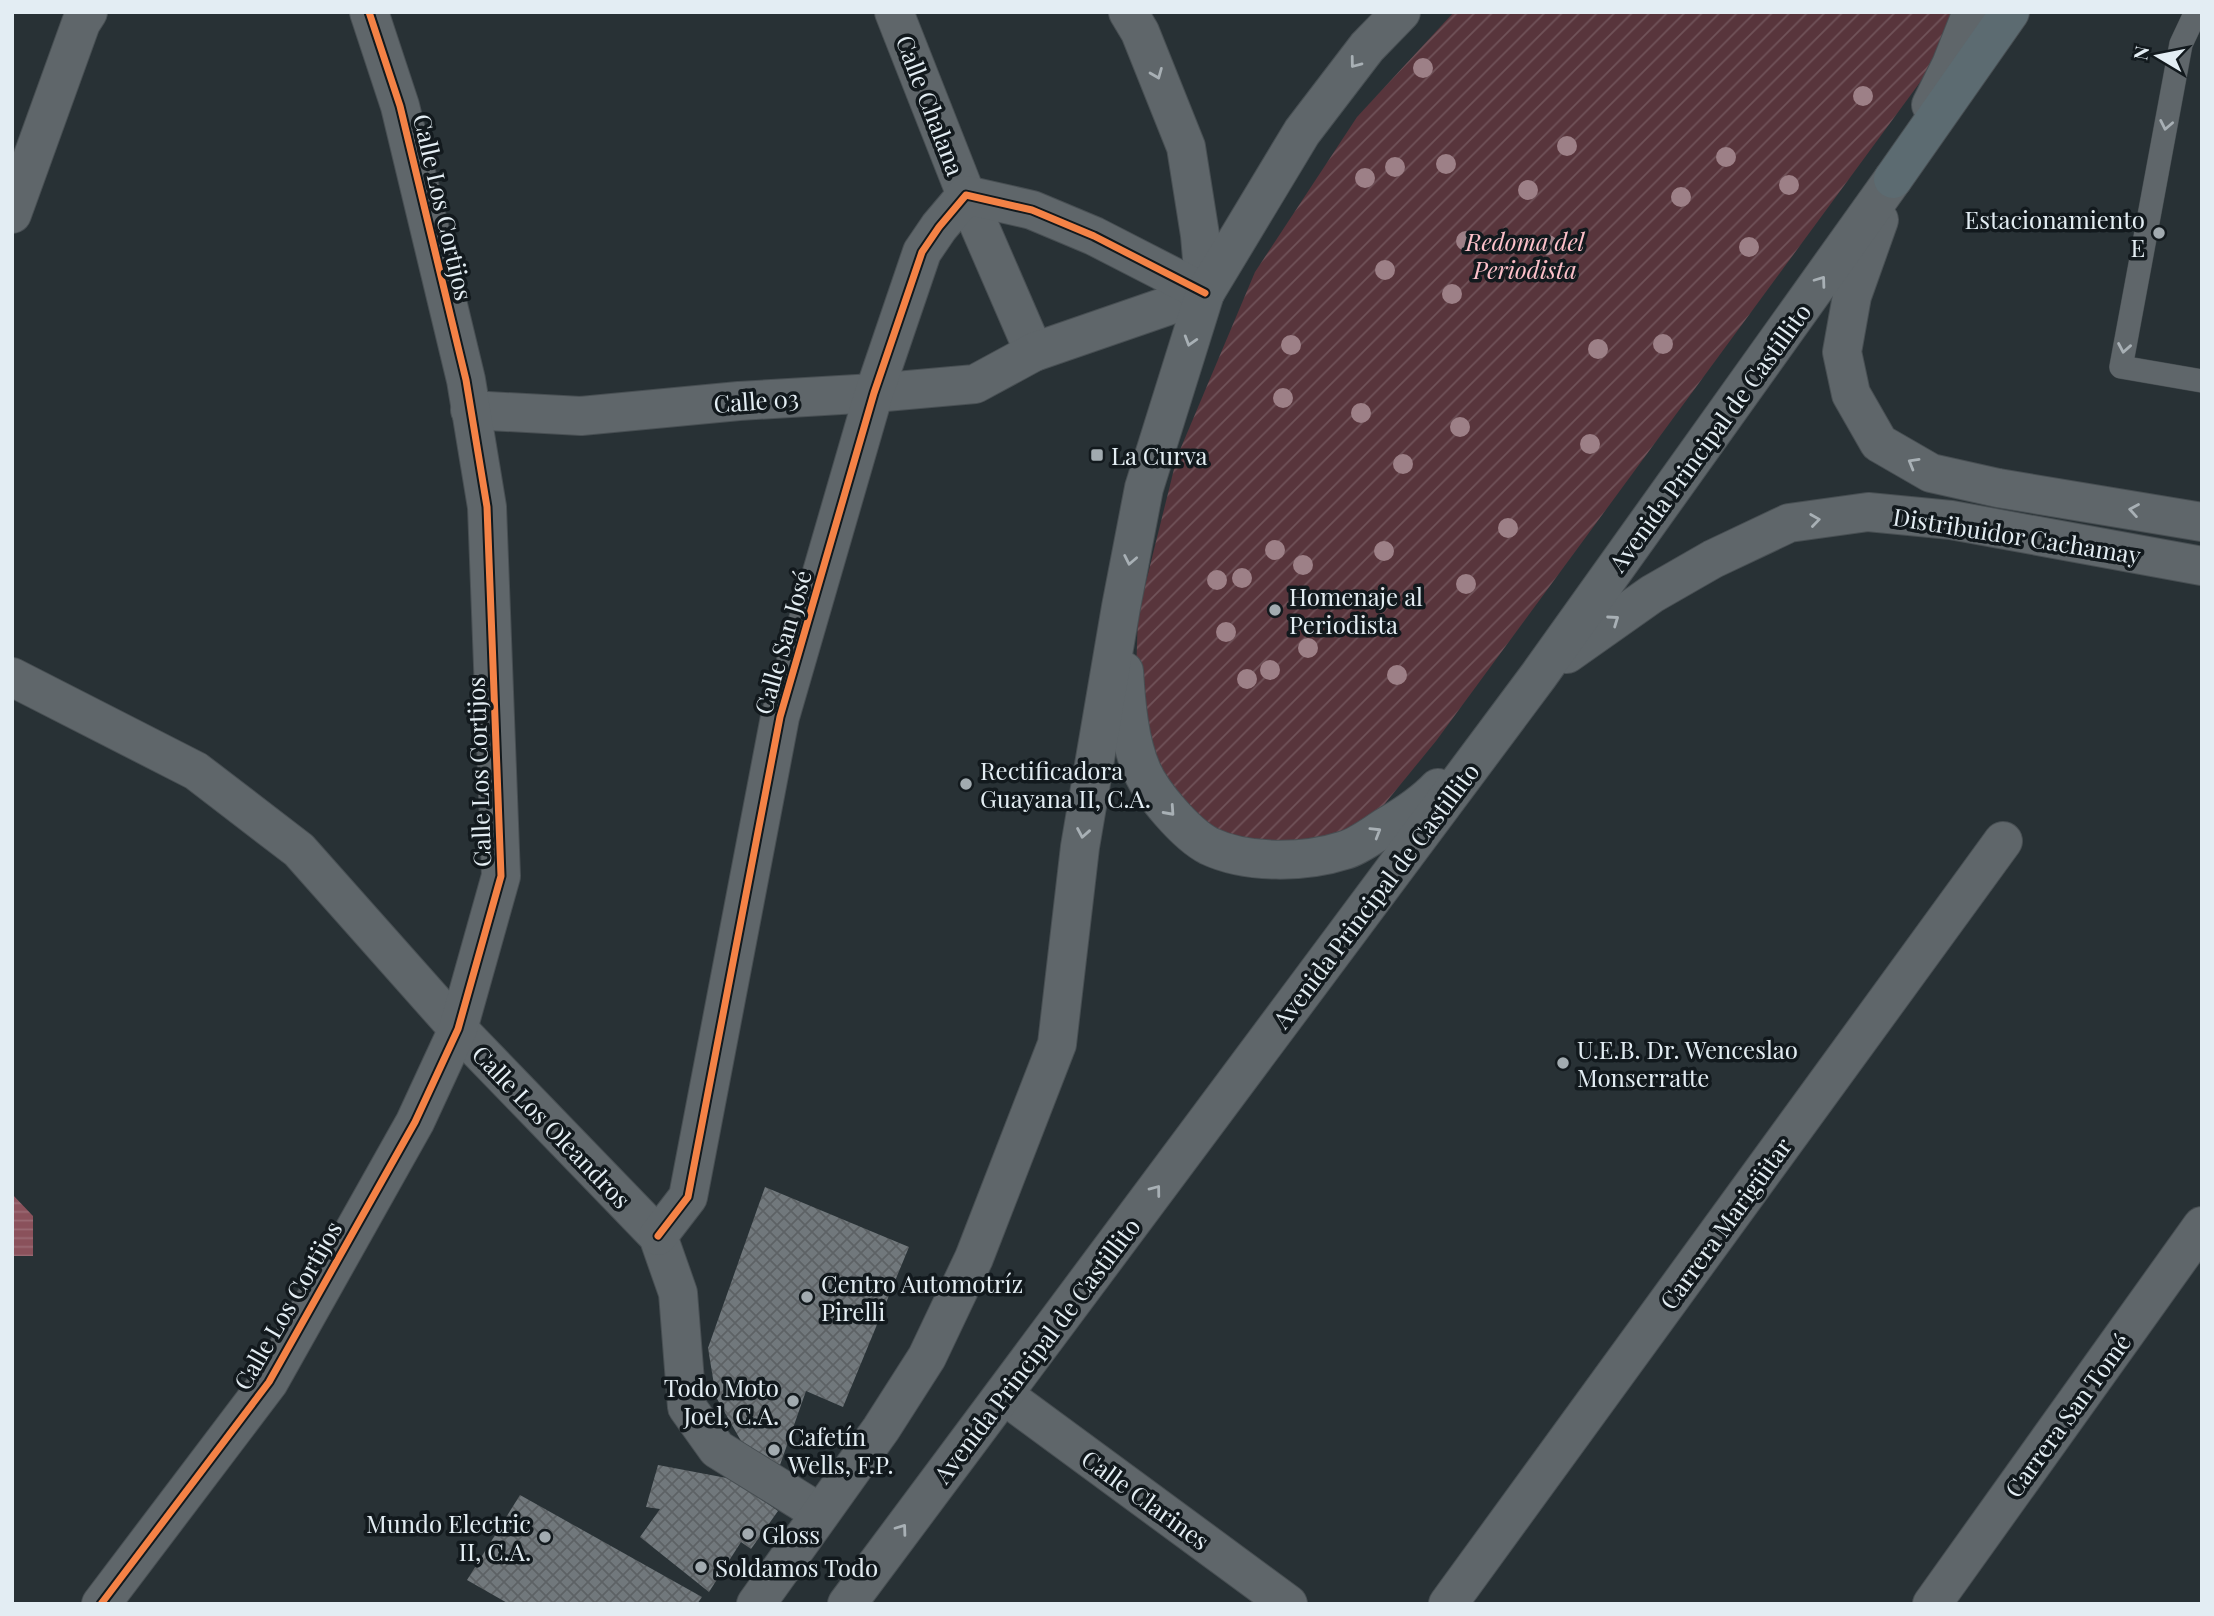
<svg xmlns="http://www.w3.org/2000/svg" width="2214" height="1616" viewBox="0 0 2214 1616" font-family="'Playfair Display',serif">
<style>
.garden{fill:url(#garden-furrows)}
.water{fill:url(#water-rules)}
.building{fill:url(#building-cross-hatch)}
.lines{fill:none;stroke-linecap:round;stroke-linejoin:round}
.service-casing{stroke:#484f53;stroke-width:24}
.minor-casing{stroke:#484f53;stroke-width:40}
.secondary-casing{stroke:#484f53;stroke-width:40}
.primary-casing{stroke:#484f53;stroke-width:40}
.service{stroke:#5f666a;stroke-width:23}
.minor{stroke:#5f666a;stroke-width:38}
.secondary{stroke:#5f666a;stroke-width:38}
.primary{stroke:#5c6b71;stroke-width:38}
.cycleway-casing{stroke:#12191d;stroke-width:11}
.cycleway{stroke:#f48246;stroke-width:7}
.tree{fill:#9d8087}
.oneway{stroke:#a8b0b5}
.poi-dot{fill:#a2abb0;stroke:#12191d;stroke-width:2.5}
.labels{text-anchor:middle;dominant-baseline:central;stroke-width:7;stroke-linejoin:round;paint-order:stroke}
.street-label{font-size:24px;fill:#e3edf3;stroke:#12191d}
.poi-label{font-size:24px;fill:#e3edf3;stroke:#12191d;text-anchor:start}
.park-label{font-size:24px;font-style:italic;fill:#fdc1ca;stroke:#12191d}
</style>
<defs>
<pattern id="garden-furrows" width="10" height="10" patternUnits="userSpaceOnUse" patternTransform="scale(1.75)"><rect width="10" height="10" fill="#58353c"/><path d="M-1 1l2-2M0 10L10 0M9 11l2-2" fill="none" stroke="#705359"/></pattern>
<pattern id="water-rules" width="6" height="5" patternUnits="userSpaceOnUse" patternTransform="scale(1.75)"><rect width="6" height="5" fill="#8a515b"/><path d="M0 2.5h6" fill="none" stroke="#9a6a73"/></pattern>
<pattern id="building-cross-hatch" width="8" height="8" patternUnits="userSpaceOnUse" patternTransform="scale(1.75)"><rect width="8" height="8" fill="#71787c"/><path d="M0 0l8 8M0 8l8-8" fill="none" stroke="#5d6265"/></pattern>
</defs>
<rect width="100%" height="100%" fill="#283135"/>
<polygon class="garden" points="1454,12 1951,12 1943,51 1436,741 1347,850 1255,858 1170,794 1135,705 1138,614 1177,457 1255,272 1357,117"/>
<polygon class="water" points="12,1194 33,1216 33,1256 12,1256"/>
<g class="building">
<polygon points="765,1187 909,1247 843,1407 806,1391 780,1465 745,1448 716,1397 708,1348"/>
<polygon points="658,1465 732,1479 778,1511 751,1549 741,1542 709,1592 640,1537 660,1509 646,1507"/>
<polygon points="520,1495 702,1597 697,1604 509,1604 467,1580"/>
</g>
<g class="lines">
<g class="service-casing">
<polyline id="service" points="2196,12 2181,44 2121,367 2202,381"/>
</g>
<g class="minor-casing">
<g id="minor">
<polyline points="894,12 966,195 1034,352"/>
<polyline points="1128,12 1140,32 1186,147 1200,235 1205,293"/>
<polyline points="12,214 81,23 88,12"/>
<polyline points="470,410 581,416 739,401 874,393 975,384 1034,352 1205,293"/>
<polyline points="12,677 196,771 299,850 458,1029 658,1236 678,1293 687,1407 717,1449 820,1513"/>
<polyline points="658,1236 688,1197 780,717 874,393 922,252 939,227 966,195 1032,210 1094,236 1205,293"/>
<polyline points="1004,1395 1288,1604"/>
<polyline points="101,1604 269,1382 415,1122 458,1029 501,876 487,507 466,380 400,106 369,12"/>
<polyline points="1448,1604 2003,841"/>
<polyline points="1932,1604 2202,1226"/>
</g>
</g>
<g class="secondary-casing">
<g id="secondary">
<polyline points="1931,105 1951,65 1972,12"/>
<polyline points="1879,220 1852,296 1842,352 1851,394 1879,443 1931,473 1998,488 2202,522"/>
<polyline points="1567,654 1652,594 1713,559 1789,523 1868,512 1951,520 2202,566"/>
<path d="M1124,671C1126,703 1129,741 1142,771C1152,794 1186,834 1209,846C1247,864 1305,863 1345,850C1359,846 1374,834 1387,826C1404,816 1424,803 1438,788"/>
<polyline points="756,1604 881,1429 927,1357 974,1258 1057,1044 1080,847 1121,607 1144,488 1205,293 1302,132 1367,47 1401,12"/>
<polyline points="847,1604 1539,675 1893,179"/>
</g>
</g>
<g class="primary-casing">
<polyline id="primary" points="1893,179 2010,12"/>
</g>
<use href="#service" class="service"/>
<use href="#minor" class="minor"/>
<use href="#secondary" class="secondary"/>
<use href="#primary" class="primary"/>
<g class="cycleway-casing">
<g id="cycleway">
<polyline points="658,1236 688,1197 780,717 874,393 922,252 939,227 966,195 1032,210 1094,236 1205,293"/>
<polyline points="101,1604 269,1382 415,1122 458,1029 501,876 487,507 466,380 400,106 369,12"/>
</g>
</g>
<use href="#cycleway" class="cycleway"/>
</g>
<g class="tree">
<circle cx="1423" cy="68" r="10"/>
<circle cx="1863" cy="96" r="10"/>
<circle cx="1567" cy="146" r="10"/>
<circle cx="1726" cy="157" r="10"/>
<circle cx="1446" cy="164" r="10"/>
<circle cx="1395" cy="167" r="10"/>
<circle cx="1365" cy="178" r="10"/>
<circle cx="1789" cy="185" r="10"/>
<circle cx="1528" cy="190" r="10"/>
<circle cx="1681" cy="197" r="10"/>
<circle cx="1466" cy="241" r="10"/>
<circle cx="1548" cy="245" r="10"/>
<circle cx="1749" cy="247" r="10"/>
<circle cx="1385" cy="270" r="10"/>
<circle cx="1452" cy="294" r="10"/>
<circle cx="1663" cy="344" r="10"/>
<circle cx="1291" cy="345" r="10"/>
<circle cx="1598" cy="349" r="10"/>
<circle cx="1283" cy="398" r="10"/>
<circle cx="1361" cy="413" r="10"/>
<circle cx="1460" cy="427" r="10"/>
<circle cx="1590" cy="444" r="10"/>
<circle cx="1403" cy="464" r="10"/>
<circle cx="1508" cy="528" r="10"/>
<circle cx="1275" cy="550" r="10"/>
<circle cx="1384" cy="551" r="10"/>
<circle cx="1303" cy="565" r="10"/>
<circle cx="1242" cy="578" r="10"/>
<circle cx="1217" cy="580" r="10"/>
<circle cx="1466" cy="584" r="10"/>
<circle cx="1226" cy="632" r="10"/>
<circle cx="1308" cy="648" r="10"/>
<circle cx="1270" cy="670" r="10"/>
<circle cx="1397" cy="675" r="10"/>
<circle cx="1247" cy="679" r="10"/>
</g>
<defs><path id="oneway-chevron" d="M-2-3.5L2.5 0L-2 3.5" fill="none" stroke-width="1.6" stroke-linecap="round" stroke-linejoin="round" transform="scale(1.75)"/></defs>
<g class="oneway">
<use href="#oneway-chevron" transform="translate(1355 63) rotate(127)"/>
<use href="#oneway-chevron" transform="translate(1157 74) rotate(68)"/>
<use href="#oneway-chevron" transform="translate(2166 125) rotate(101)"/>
<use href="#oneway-chevron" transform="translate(1821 281) rotate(-54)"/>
<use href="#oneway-chevron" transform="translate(1190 341) rotate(107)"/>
<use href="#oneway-chevron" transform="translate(2124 348) rotate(100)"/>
<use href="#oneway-chevron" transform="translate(1913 463) rotate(-150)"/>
<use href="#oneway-chevron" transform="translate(2134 510) rotate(-170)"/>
<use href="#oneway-chevron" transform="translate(1815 520) rotate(-8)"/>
<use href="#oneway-chevron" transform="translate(1130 560) rotate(101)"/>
<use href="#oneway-chevron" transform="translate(1614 620) rotate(-35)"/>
<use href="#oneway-chevron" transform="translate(1170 811) rotate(48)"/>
<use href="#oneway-chevron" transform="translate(1376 832) rotate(-31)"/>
<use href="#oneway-chevron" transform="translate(1083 833) rotate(100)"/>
<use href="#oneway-chevron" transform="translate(1156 1190) rotate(-53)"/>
<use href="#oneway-chevron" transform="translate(902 1529) rotate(-54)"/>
</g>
<g class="poi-dot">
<circle cx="2159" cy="233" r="7"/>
<rect x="1090" y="448" width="14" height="14" rx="3.5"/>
<circle cx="1275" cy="610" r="7"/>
<circle cx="966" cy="784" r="7"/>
<circle cx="1563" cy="1063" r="7"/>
<circle cx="807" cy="1297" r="7"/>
<circle cx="793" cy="1401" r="7"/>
<circle cx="774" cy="1450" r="7"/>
<circle cx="748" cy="1534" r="7"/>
<circle cx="545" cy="1537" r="7"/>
<circle cx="701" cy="1567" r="7"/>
</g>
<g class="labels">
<g class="street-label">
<text transform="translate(931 105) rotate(69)">Calle Chalana</text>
<text transform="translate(444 207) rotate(77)">Calle Los Cortijos</text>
<text transform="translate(756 400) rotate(-4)">Calle 03</text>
<text transform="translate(1709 437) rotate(-54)">Avenida Principal de Castillito</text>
<text transform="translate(2017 535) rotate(9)">Distribuidor Cachamay</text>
<text transform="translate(782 642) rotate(-74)">Calle San José</text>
<text transform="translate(478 772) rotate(-92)">Calle Los Cortijos</text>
<text transform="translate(1375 895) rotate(-53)">Avenida Principal de Castillito</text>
<text transform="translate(552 1126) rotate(46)">Calle Los Oleandros</text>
<text transform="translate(1725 1223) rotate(-54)">Carrera Marigüitar</text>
<text transform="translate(287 1305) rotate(-60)">Calle Los Cortijos</text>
<text transform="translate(1036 1350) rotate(-53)">Avenida Principal de Castillito</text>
<text transform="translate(2067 1415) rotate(-54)">Carrera San Tomé</text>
<text transform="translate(1146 1499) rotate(36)">Calle Clarines</text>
</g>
<g class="poi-label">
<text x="2145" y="219" text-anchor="end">Estacionamiento<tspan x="2145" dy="28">E</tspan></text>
<text x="1111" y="455">La Curva</text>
<text x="1289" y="596">Homenaje al<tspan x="1289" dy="28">Periodista</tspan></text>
<text x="980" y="770">Rectificadora<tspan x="980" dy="28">Guayana II, C.A.</tspan></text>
<text x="1577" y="1049">U.E.B. Dr. Wenceslao<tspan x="1577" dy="28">Monserratte</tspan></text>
<text x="821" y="1283">Centro Automotríz<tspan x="821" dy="28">Pirelli</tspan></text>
<text x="779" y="1387" text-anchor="end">Todo Moto<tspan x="779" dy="28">Joel, C.A.</tspan></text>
<text x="788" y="1436">Cafetín<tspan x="788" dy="28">Wells, F.P.</tspan></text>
<text x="531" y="1523" text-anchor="end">Mundo Electric<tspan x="531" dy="28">II, C.A.</tspan></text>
<text x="762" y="1534">Gloss</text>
<text x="715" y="1567">Soldamos Todo</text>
</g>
<g class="park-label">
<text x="1525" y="241">Redoma del<tspan x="1525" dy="28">Periodista</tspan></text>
</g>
</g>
<rect width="2214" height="1616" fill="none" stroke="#e3edf3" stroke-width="28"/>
<g transform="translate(2158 56) rotate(280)" stroke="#12191d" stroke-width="5" paint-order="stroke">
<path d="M0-5L12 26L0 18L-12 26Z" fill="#e3edf3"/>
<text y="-10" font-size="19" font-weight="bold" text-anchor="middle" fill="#e3edf3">N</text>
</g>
</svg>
